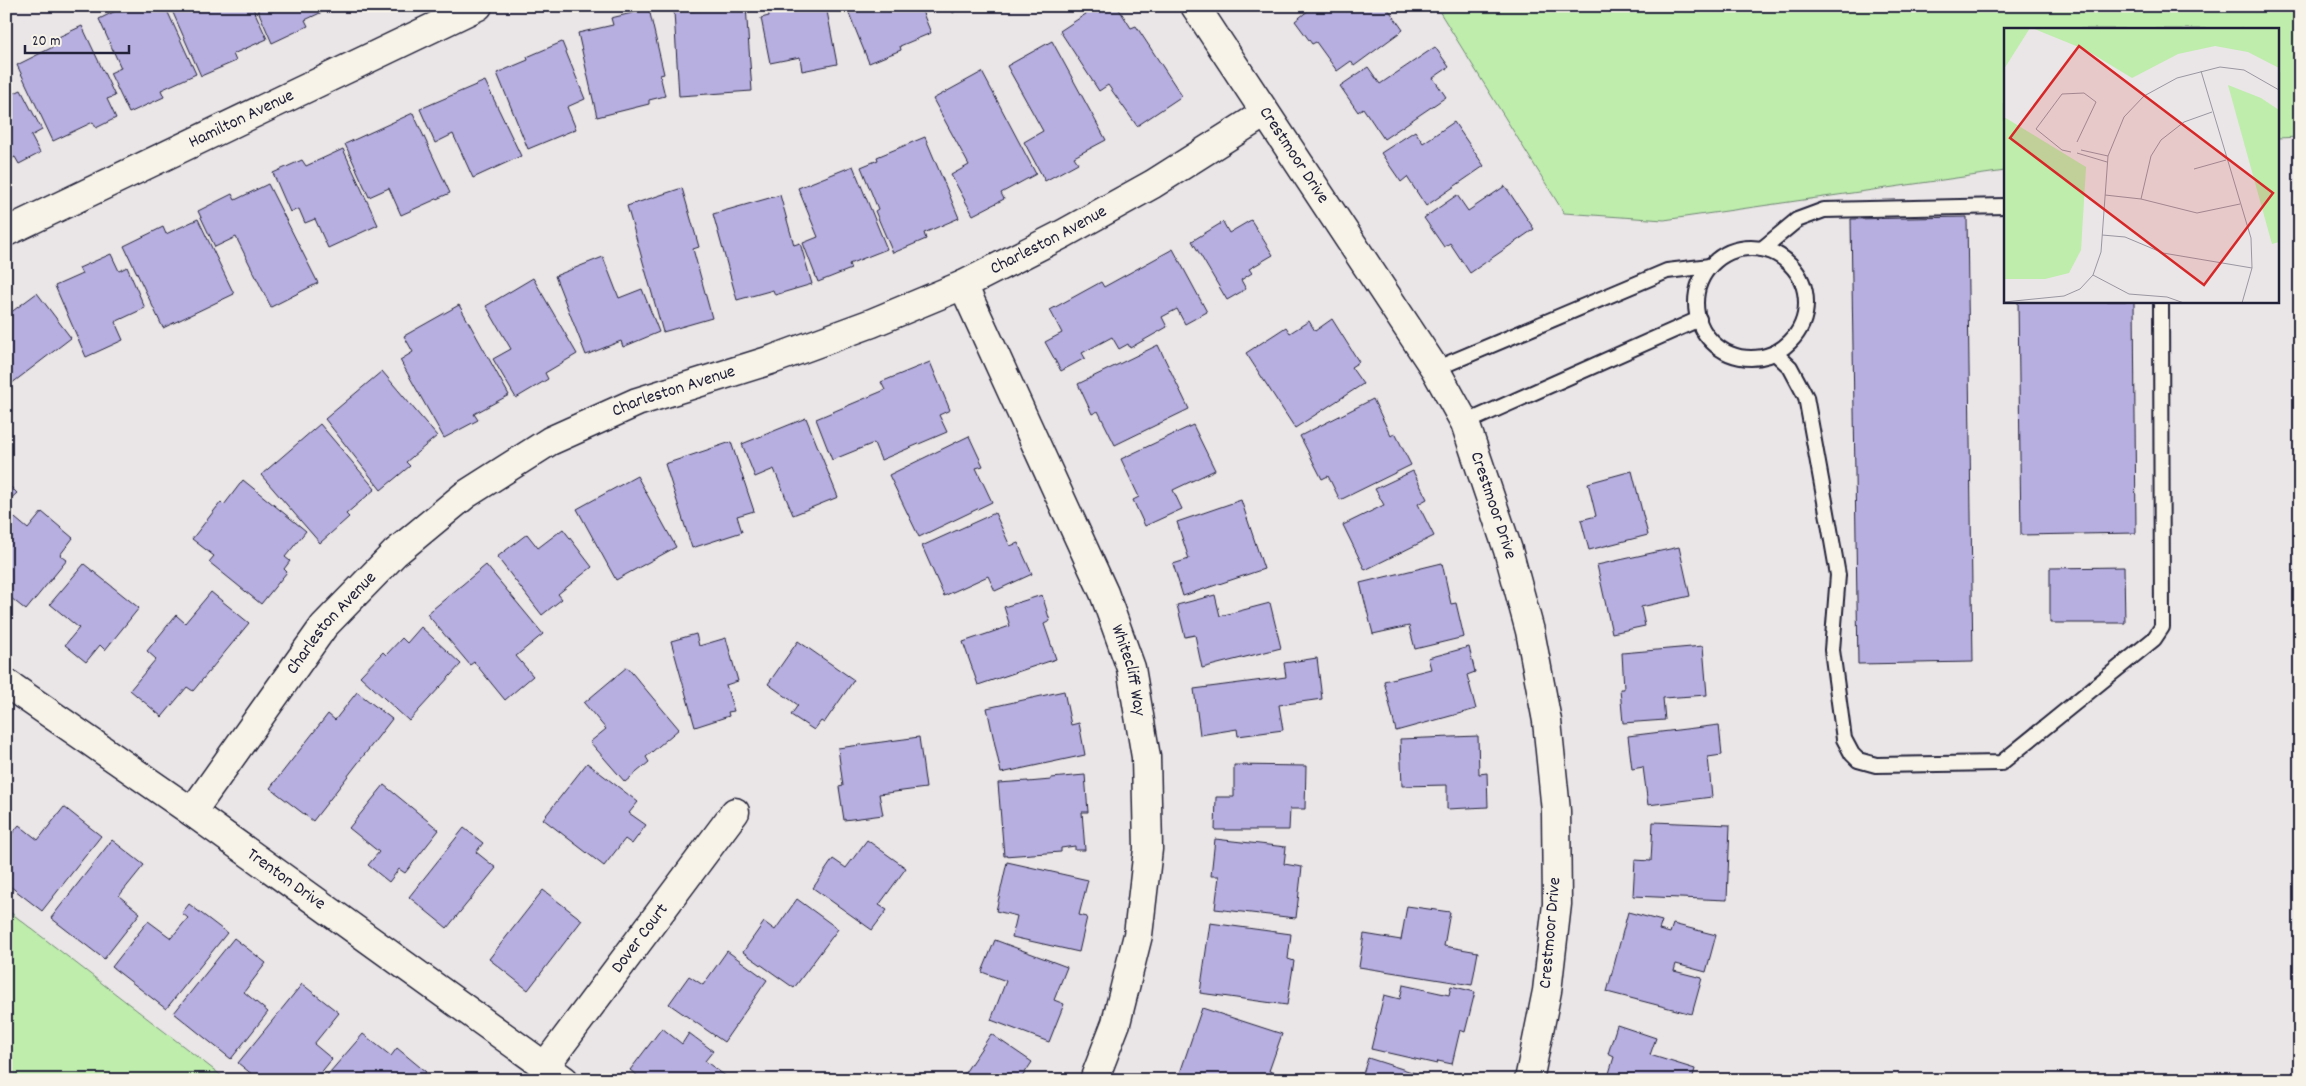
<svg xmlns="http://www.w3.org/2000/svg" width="2306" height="1086" viewBox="0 0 2306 1086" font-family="Dekko,sans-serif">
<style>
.green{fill:#beedac;stroke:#708874}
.building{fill:#b7afe0;stroke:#22223b}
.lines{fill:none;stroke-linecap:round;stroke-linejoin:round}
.service-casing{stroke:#22223b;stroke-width:18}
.minor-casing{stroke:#22223b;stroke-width:31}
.service{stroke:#f7f3e8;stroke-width:14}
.minor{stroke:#f7f3e8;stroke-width:28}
.labels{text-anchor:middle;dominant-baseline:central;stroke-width:4;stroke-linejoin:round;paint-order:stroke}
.street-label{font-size:18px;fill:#22223b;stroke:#f7f3e8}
.inset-road{fill:none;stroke:#9a97a2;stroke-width:1}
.view{fill:#d62828;fill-opacity:0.15;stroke:#d62828;stroke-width:2.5}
.inset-edge{fill:none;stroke:#22223b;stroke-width:2.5}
</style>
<rect width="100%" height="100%" fill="#eae5e6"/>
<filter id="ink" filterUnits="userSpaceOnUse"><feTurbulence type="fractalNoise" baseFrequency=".02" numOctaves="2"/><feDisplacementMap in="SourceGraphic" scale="10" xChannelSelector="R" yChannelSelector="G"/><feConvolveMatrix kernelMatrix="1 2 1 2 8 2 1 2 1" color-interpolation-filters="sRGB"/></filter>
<g filter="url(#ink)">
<g class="green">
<polygon points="1436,6 2300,6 2300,137 2277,138 2277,29 2005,29 2005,171 1664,220 1564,213"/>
<polygon points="6,909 227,1080 6,1080"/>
</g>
<g class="building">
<polygon points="126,6 165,6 196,74 161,90 164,97 129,113 110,73 121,68 99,19"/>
<polygon points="170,6 252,6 267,39 233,54 236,61 201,76"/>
<polygon points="256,6 335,6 305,20 308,26 272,43"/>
<polygon points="708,6 746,6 752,91 679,96 674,12 708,10"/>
<polygon points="767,6 826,6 837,64 802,71 800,57 770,63 761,18 769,16"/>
<polygon points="846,6 920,6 931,33 900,46 901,50 869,63"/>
<polygon points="948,6 963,6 953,13"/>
<polygon points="1098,6 1117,6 1131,28 1136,26 1182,96 1137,126 1108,85 1099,91 1060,31"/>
<polygon points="1314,6 1386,6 1403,30 1354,66 1351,61 1337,71 1316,42 1312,44 1295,21"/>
<polygon points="649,9 664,74 660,75 665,96 649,100 649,104 597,117 578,33 613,25 611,18"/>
<polygon points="82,26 115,96 107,99 116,118 96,128 93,122 53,141 17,65 53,47 50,41"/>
<polygon points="1052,41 1106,140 1074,157 1078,163 1045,181 1024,142 1043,131 1007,66"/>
<polygon points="562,42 585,99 567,107 576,129 528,149 497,73 528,60 527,57"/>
<polygon points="1435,47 1449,67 1433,78 1446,97 1384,139 1363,108 1358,112 1340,86 1368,67 1380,84"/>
<polygon points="982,72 1036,174 1001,193 1004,199 973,215 951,175 969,165 933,99"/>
<polygon points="485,81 521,156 473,178 453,134 435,143 420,109"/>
<polygon points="21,90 42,130 31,136 40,153 19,164 15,157 6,161 6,97"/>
<polygon points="413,113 450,193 401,215 389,188 369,197 345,144"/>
<polygon points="1454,122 1484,166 1426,206 1407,177 1401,182 1381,153 1415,131 1423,143"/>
<polygon points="925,137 959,218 924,233 926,239 893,253 875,211 878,209 861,167 878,160 877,157"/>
<polygon points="343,149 378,225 328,248 315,219 305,223 299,209 290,212 273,173 302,160 306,166"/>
<polygon points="853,166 887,249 849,264 851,269 818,282 803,243 818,237 798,188"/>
<polygon points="268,184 318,283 271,307 236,237 215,247 198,211 232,194 235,200"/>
<polygon points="1505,186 1534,229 1470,273 1450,243 1444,247 1424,218 1457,195 1468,211"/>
<polygon points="682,188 699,247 693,249 712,318 663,332 627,206"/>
<polygon points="780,195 794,245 800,243 812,284 775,295 773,290 737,300 713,214"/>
<polygon points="1967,217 1973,662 1858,664 1851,219"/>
<polygon points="198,219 234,294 163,328 124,246 163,227 166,234"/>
<polygon points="1251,220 1273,255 1249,269 1252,273 1241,280 1246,289 1227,300 1192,241 1223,222 1229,233"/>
<polygon points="1173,249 1207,312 1185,324 1177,309 1162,317 1167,327 1130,348 1128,344 1119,349 1112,337 1082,353 1085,358 1061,371 1045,342 1062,333 1050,310 1101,282 1104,287"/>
<polygon points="111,254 119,271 127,267 145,308 115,322 123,340 86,357 55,286 82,274 79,268"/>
<polygon points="603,257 619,298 642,289 659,332 623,347 621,341 586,355 555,276"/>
<polygon points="533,278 577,354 545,373 548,379 516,398 493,359 511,349 486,306"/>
<polygon points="37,293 71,338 7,387 6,316"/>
<polygon points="2018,301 2134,301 2136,533 2021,535"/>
<polygon points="459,305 509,395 474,414 478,420 444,438 400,360 413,352 404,336"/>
<polygon points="1332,319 1359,362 1351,367 1363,384 1295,428 1246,353 1286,327 1290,333 1309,321 1315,331"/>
<polygon points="1158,345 1189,409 1115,445 1098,411 1092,414 1078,384"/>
<polygon points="930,362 950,410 939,415 947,432 881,460 874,443 832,460 816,419 885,390 881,382"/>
<polygon points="382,371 437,436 406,462 410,466 381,490 325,419"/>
<polygon points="1373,399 1391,436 1395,433 1411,465 1340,500 1328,476 1322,479 1300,436"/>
<polygon points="806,418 838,497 793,515 774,469 755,477 742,444"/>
<polygon points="320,424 375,489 346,514 349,517 320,543 261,475"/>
<polygon points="1193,425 1215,470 1173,490 1182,509 1145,526 1133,500 1139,497 1121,459"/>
<polygon points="969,436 983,466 976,468 992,502 919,537 889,475"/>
<polygon points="731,442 754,511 737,516 742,532 692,548 665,464"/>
<polygon points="1413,471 1427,499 1418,504 1434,536 1365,570 1343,525 1384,505 1375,489"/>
<polygon points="1632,471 1648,535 1589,550 1581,520 1596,516 1588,483"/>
<polygon points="637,476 676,547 616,580 577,509"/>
<polygon points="243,480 306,531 285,557 290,561 284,569 287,572 261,604 209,562 214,556 192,539 221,502 224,505"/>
<polygon points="6,482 17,493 6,503"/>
<polygon points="1241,500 1264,569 1183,596 1173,564 1189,559 1177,522"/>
<polygon points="42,512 73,538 60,555 67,560 26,610 6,594 6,516 9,513 28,529"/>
<polygon points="995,513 1010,546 1018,543 1032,574 995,591 988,576 944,596 922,546"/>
<polygon points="563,529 592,567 558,594 562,599 542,615 497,557 527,534 538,548"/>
<polygon points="1679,547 1690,596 1641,607 1645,626 1612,633 1597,565"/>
<polygon points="1442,563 1451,604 1456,603 1464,637 1415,649 1409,626 1373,634 1360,583"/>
<polygon points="84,564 139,608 105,650 100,645 86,662 65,645 79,628 50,604"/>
<polygon points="486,565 543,634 516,656 533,676 505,700 474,662 470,665 427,614"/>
<polygon points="2124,567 2125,623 2050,623 2050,568"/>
<polygon points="211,592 249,623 193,691 187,687 162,717 130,690 156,659 147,651 176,615 185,623"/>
<polygon points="1042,595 1050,621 1044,624 1056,659 978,685 963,642 1010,626 1004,607"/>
<polygon points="1215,595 1220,616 1270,603 1281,648 1202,668 1195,635 1185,637 1177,605"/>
<polygon points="421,627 461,664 409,721 360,676 383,652 386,655 402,638 407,643"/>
<polygon points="696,634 699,646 726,638 738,681 726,685 734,711 728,712 729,716 695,727 671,641"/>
<polygon points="798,641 854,680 824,723 821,721 814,730 791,715 798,705 768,684"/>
<polygon points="1703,646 1707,695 1663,698 1665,720 1623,723 1620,689 1624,689 1622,653"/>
<polygon points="1469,647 1475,672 1467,675 1476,709 1396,731 1384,681 1431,669 1428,658"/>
<polygon points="1317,658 1322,699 1279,705 1283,730 1238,736 1237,729 1200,735 1194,689 1286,677 1284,663"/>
<polygon points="627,667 679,729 646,757 649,762 625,782 590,742 606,729 584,703"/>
<polygon points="1064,691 1071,725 1079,723 1085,755 1001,773 987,708"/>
<polygon points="357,692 392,719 313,821 270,788 328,714 335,720"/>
<polygon points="1719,725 1722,755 1708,757 1712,797 1648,805 1643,767 1632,769 1628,736"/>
<polygon points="1478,736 1479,774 1487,773 1488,807 1447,809 1447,785 1402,786 1400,739"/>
<polygon points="919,737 926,788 879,794 883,815 844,820 839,787 843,786 838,748"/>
<polygon points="587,763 638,802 629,813 646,825 632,844 625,839 604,866 543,819"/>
<polygon points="1234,765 1306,766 1305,809 1290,809 1289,830 1215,830 1216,797 1234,797"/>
<polygon points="6,767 11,770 6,777"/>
<polygon points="1085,775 1088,812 1082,812 1085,850 1075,850 1075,846 1061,848 1061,852 1004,856 998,783 1028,781 1028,782 1051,780 1051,778"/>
<polygon points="384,785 439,830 405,873 399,869 389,882 368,865 379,852 349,828"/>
<polygon points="64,807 101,836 42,911 6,883 6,841 19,825 38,840"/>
<polygon points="1653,822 1730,825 1727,900 1633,896 1635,860 1651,861"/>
<polygon points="464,828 483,843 476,852 496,868 447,928 409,897"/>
<polygon points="1215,839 1286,847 1284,864 1302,867 1296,918 1215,909 1219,876 1211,876"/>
<polygon points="112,840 144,865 119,896 140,913 104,959 51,918"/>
<polygon points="867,840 906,868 879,905 887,910 872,930 813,888 833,859 846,868"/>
<polygon points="1007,862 1088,880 1079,915 1087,917 1079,952 1012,937 1017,916 996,911"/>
<polygon points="543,890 582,920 528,990 489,959"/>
<polygon points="797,899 838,929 794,988 743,952 764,922 775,930"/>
<polygon points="189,904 227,933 166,1009 112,967 148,921 171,938 188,918 182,913"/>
<polygon points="1407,906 1450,912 1444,946 1478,952 1472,985 1359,967 1364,934 1401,940"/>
<polygon points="1628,912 1662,921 1659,930 1670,933 1673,924 1716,935 1706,972 1676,964 1674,971 1702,978 1692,1014 1607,992"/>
<polygon points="1210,923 1291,934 1288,959 1294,961 1287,1005 1200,993"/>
<polygon points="234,938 266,963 244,992 268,1012 231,1059 174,1013"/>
<polygon points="995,940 1067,967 1054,1000 1064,1004 1049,1042 991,1020 1006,981 982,972"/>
<polygon points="727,951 767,980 724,1042 669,1004 689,976 703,985"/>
<polygon points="302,984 339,1013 314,1044 332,1059 315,1080 259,1080 238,1063"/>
<polygon points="1403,985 1449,995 1451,986 1475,992 1465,1032 1460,1030 1452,1064 1438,1061 1437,1064 1371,1049 1384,995 1400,999"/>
<polygon points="1202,1008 1282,1034 1269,1071 1276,1073 1273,1080 1190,1080 1179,1076"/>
<polygon points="1617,1025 1656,1038 1650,1055 1695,1069 1692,1080 1607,1080 1614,1057 1608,1054"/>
<polygon points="662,1028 682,1044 689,1033 713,1051 705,1061 731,1080 643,1080 630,1070"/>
<polygon points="363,1034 391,1056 397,1048 426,1072 420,1080 323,1080"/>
<polygon points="991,1034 1032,1062 1020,1080 960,1080"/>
<polygon points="1368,1058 1437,1080 1361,1080"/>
</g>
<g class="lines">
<g class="service-casing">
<g id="service">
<circle cx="1751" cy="303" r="55"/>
<polyline points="1762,249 1797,220 1824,210 2005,206"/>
<polyline points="1775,353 1790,367 1806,397 1828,518 1838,575 1832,650 1844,739 1852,754 1858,760 1876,765 2001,763 2154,639 2162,627 2161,301"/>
<polyline points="1435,369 1667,271 1710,266"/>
<polyline points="1465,423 1699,319"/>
</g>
</g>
<g class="minor-casing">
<g id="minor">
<path id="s1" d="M1195,6L1435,369L1465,423L1508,550L1530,631L1547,721L1556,811L1557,904L1547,991L1529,1080"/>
<path id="s2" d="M6,232L478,6"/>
<path id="s3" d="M963,285L1104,593L1131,668L1146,757L1148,849L1138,935L1116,1023L1094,1080"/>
<path id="s4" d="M6,683L192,812L564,1080"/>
<path id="s5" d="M192,812L324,626L395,553L465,495L550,441L637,402L774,359L872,323L963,285L1063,234L1153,184L1265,113"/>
<path id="s6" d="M545,1066L735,812"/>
</g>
</g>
<use href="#service" class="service"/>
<use href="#minor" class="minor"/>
</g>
</g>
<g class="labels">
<g class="street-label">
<text stroke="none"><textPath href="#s2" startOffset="261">Hamilton Avenue</textPath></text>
<text stroke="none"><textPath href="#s1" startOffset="179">Crestmoor Drive</textPath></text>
<text stroke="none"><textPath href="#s5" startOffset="1060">Charleston Avenue</textPath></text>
<text stroke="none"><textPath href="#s5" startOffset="655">Charleston Avenue</textPath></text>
<text stroke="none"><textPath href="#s1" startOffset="584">Crestmoor Drive</textPath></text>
<text stroke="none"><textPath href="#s5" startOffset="235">Charleston Avenue</textPath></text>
<text stroke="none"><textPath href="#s3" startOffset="420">Whitecliff Way</textPath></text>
<text stroke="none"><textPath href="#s4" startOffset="342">Trenton Drive</textPath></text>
<text transform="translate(1551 933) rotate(-85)">Crestmoor Drive</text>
<text stroke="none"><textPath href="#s6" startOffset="159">Dover Court</textPath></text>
</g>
</g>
<g transform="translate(2004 28)">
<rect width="275" height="275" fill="#eae5e6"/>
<path d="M0,0H26L0,41ZM28,0H275V40L244,24L211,18L174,26L128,50L82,22ZM224,57L257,70L275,82V214L268,216ZM0,89L82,139L77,222L65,245L41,251H0Z" fill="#beedac"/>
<path class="inset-road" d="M197,43L247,210L248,240L238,275M77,122L104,128M67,124L58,122L32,101L58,66L80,65L92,74L73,114M73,125L103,134M190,141L222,132M101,167L137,171L193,185L236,176M137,171L147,128L157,112L180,94L208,84M98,207L121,209L159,225L248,240M89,247L125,266L163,269L180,275M0,274L60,268L76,261L89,247L97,224L104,128L120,89L140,68L173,50L216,39L240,42L275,62"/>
<path class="view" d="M75,18L269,165L200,257L6,110Z"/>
<rect width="275" height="275" class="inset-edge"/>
</g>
<rect width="2306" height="1086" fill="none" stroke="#f7f3e8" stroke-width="25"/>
<rect x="12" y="12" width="2281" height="1061" fill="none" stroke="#22223b" stroke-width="2" filter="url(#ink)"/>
<path d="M25 45v8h104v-8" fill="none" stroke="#22223b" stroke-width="2.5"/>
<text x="32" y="45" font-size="15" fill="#22223b" stroke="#f7f3e8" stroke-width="4" paint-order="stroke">20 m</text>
</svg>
